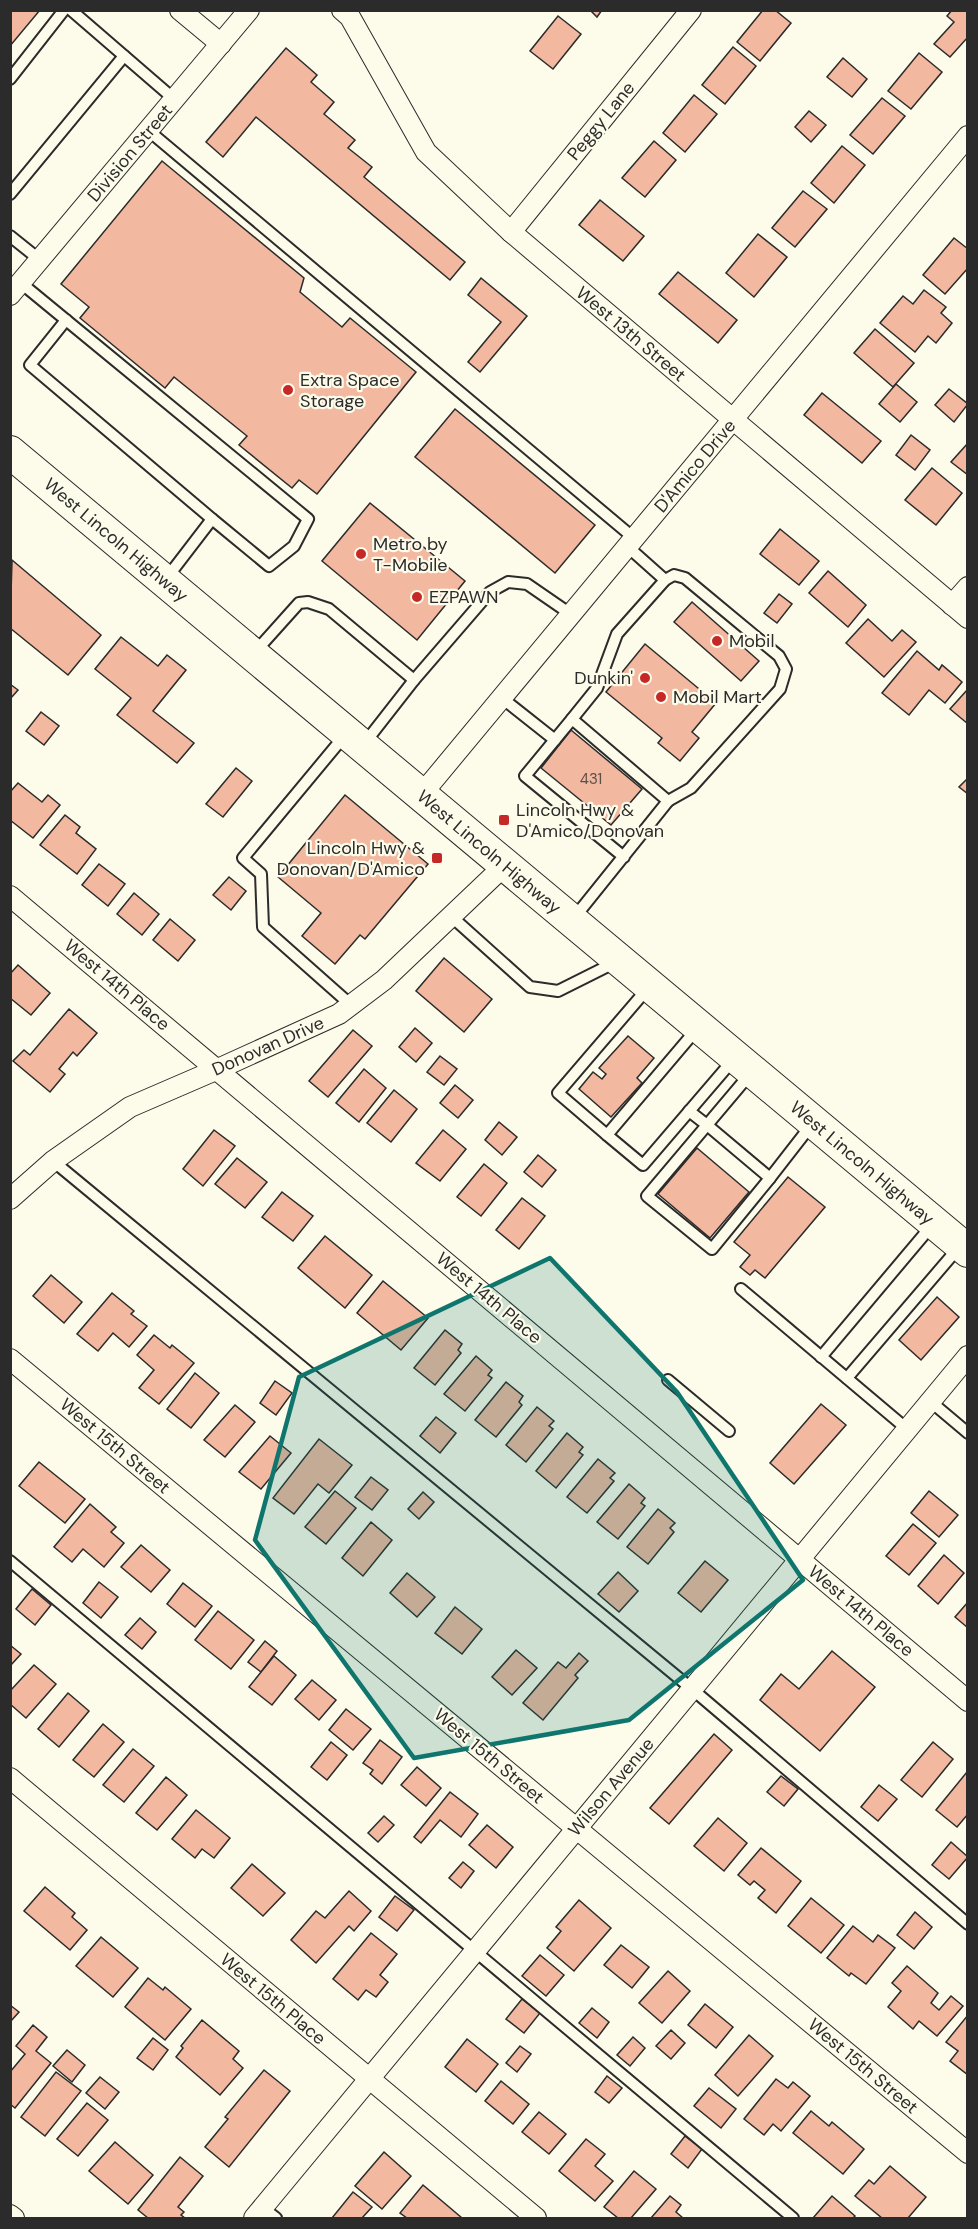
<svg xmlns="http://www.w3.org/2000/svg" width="978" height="2229" viewBox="0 0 978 2229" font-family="'DM Sans',sans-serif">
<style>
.building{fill:#f2b8a0;stroke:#2b2b2b;stroke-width:1.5}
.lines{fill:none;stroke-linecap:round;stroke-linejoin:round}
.lane-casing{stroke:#2b2b2b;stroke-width:14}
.street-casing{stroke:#2b2b2b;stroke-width:22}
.primary-casing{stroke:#2b2b2b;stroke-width:34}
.lane{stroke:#fdfbea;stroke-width:10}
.street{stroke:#fdfbea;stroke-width:20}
.primary{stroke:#fdfbea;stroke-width:32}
.marked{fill:#0f766e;fill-opacity:0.2;stroke:#0f766e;stroke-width:4.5;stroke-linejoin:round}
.poi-dot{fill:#c62828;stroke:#fdfbea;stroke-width:2}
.labels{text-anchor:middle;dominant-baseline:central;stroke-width:4.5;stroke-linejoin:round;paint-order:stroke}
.number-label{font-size:15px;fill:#5d4e48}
.street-label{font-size:18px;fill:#2b2b2b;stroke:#fdfbea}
.poi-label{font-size:18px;fill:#2b2b2b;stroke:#fdfbea;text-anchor:start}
</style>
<rect width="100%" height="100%" fill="#fdfbea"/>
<g class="building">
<polygon points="10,10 40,10 10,46"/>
<polygon points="590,10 602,10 597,17"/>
<polygon points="763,10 775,10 791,23 760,61 737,42"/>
<polygon points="952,10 968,10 968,37 950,57 934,44 954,22 947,16"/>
<polygon points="558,16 581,34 553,69 530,51"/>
<polygon points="733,47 756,66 725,104 702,85"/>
<polygon points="286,48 317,75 311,82 334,102 324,114 355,140 348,148 372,167 364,177 465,262 450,280 256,117 223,157 206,142"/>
<polygon points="919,53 942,72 911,109 888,91"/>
<polygon points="843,58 867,79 852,97 827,77"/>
<polygon points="694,95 717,114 685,152 663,133"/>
<polygon points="882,98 905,116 873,154 850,135"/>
<polygon points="809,111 826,125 811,142 795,127"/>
<polygon points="654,141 676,160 645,197 622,178"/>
<polygon points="842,146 865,165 834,203 811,183"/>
<polygon points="162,161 304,278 300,292 342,327 350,318 416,372 317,494 299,480 292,488 239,445 247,436 174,377 165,388 80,318 89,307 61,284"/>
<polygon points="803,191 827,209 795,247 772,228"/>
<polygon points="600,200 644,236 623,261 579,225"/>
<polygon points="758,234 787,257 754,297 726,273"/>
<polygon points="954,238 968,249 968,268 945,294 923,275"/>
<polygon points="678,272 737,320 718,343 659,294"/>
<polygon points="481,278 527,316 480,372 468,362 501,322 468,295"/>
<polygon points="924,290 946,307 941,313 952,323 936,343 928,336 915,352 880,323 903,296 913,304"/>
<polygon points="875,329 914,363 893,387 854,353"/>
<polygon points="896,384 917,402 900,422 879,404"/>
<polygon points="949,389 968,404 954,422 935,405"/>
<polygon points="822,393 881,441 862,463 804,415"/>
<polygon points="455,409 595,525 555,573 415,457"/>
<polygon points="911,435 930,450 915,470 896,455"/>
<polygon points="968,443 968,475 951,462"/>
<polygon points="932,468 962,493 936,525 905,500"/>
<polygon points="370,503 465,581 417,640 322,561"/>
<polygon points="780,529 819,561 799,585 760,554"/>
<polygon points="12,560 101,635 68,675 10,628"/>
<polygon points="828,571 866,605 848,627 809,593"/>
<polygon points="779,594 792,604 777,623 764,613"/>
<polygon points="692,602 759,661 741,681 674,622"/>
<polygon points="868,619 892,641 902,630 916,642 884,677 846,643"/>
<polygon points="121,637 158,666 167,655 186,670 153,711 194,743 177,763 117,715 131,698 95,669"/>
<polygon points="645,644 716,703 692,732 699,738 680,761 658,743 662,738 606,692"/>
<polygon points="917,651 939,670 942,665 962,682 945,703 929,690 909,715 882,693"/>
<polygon points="10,684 18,690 10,699"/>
<polygon points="968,689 968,724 950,709"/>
<polygon points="41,712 59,726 44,745 26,731"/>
<polygon points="571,730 642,789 611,825 541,768"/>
<polygon points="236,768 252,781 223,817 206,804"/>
<polygon points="968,778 968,794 959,787"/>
<polygon points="18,783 42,802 48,795 60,805 33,838 10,820 10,792"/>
<polygon points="345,795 428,864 365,939 360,935 335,964 302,936 321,913 278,877"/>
<polygon points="65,815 80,827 76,833 96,849 77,874 40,845"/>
<polygon points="99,864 125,884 108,906 82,885"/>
<polygon points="229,877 246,891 231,910 213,895"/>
<polygon points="134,893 159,914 142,935 117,914"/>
<polygon points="170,919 195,940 178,961 153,940"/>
<polygon points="444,958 492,999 464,1032 416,991"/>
<polygon points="18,965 50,993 31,1015 10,998 10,974"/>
<polygon points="69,1009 97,1033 77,1056 73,1052 59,1069 65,1074 50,1092 13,1061 24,1050 30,1055"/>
<polygon points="415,1028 432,1043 416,1062 399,1047"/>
<polygon points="353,1030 372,1046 328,1097 309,1081"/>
<polygon points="628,1036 654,1058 637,1078 642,1083 611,1117 579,1089 593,1072 602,1079 606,1074 599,1068"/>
<polygon points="440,1056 457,1069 444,1085 427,1072"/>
<polygon points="364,1069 386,1088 359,1122 336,1103"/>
<polygon points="455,1085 473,1100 458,1118 440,1103"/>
<polygon points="394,1090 417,1109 391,1142 367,1123"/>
<polygon points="499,1122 517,1137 502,1155 485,1140"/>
<polygon points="214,1130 235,1146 203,1186 183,1169"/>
<polygon points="443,1130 466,1149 440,1181 416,1163"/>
<polygon points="697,1148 749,1192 710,1238 658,1194"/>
<polygon points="538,1155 556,1170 542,1187 524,1172"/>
<polygon points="237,1158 267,1182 245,1208 215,1184"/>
<polygon points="484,1164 507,1183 481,1216 457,1197"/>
<polygon points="788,1177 825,1207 765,1278 755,1270 750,1275 740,1267 750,1255 734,1242"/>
<polygon points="282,1192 313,1216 293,1241 262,1217"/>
<polygon points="522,1198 545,1216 519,1249 496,1230"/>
<polygon points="325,1236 372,1275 345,1308 298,1268"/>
<polygon points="51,1275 82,1302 64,1323 33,1296"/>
<polygon points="383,1281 428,1318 401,1350 357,1313"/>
<polygon points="112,1293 134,1311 131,1314 147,1326 129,1347 113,1333 98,1351 77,1334"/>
<polygon points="937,1297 959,1317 921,1360 899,1340"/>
<polygon points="445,1330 462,1344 458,1350 461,1353 435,1385 414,1368"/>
<polygon points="154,1335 170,1348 172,1345 194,1363 159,1404 139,1388 154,1370 137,1355"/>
<polygon points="476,1356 492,1370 488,1375 492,1378 465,1411 444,1394"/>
<polygon points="195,1373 219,1393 191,1428 167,1409"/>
<polygon points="275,1381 292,1393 276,1415 260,1403"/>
<polygon points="506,1382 523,1396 519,1402 522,1405 496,1437 475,1420"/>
<polygon points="821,1404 846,1425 794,1484 770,1463"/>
<polygon points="235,1405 255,1422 225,1457 204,1440"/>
<polygon points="537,1407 554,1421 549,1426 553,1429 526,1462 506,1445"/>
<polygon points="436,1417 456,1433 440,1453 420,1436"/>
<polygon points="567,1433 583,1447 579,1452 583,1455 556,1488 536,1471"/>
<polygon points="270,1436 291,1453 261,1489 239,1472"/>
<polygon points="319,1439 352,1465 329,1493 318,1484 294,1514 273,1498"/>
<polygon points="598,1459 615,1473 610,1478 614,1481 587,1513 567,1497"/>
<polygon points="39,1462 85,1499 65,1523 19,1486"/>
<polygon points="371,1477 388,1490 372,1510 355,1497"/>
<polygon points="629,1484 645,1498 641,1503 645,1506 618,1539 597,1522"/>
<polygon points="335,1491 356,1508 326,1544 305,1527"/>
<polygon points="929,1491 958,1515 939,1537 911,1513"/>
<polygon points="423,1492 434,1502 419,1519 408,1509"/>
<polygon points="90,1504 116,1527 111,1532 124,1543 104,1567 83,1549 72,1562 54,1547"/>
<polygon points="658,1509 675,1523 670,1528 674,1532 648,1564 627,1547"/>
<polygon points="371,1522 392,1540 363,1576 342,1558"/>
<polygon points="913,1524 936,1543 909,1575 886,1556"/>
<polygon points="141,1545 170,1570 151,1592 121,1567"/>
<polygon points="944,1555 964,1573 938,1604 918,1586"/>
<polygon points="705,1561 728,1580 701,1612 678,1593"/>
<polygon points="618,1572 638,1591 619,1612 598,1594"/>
<polygon points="407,1573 435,1597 417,1617 390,1593"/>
<polygon points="99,1582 118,1597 101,1618 83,1603"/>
<polygon points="183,1583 212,1606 195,1627 167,1604"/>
<polygon points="32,1589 51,1605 35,1625 16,1609"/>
<polygon points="968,1602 968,1628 955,1617"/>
<polygon points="455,1607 482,1629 462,1654 435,1633"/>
<polygon points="218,1611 254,1640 231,1669 195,1640"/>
<polygon points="140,1618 156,1632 142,1649 125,1635"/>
<polygon points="265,1641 277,1651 261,1672 248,1662"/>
<polygon points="10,1645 21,1654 10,1666"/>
<polygon points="516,1650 537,1668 512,1695 492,1677"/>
<polygon points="832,1651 875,1687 820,1751 760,1700 781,1674 799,1689"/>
<polygon points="579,1653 588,1661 575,1675 578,1678 543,1720 523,1703 558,1662 566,1668"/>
<polygon points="274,1656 296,1675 272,1705 249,1687"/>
<polygon points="34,1665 56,1684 26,1718 10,1704 10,1691"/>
<polygon points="312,1680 336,1700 319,1720 295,1699"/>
<polygon points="68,1693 89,1711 59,1747 38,1729"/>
<polygon points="346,1709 371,1729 353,1750 329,1730"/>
<polygon points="103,1724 124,1742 94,1777 73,1760"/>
<polygon points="714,1734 732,1750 669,1824 650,1808"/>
<polygon points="380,1740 402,1757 382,1784 370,1774 373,1770 363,1763"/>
<polygon points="331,1742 347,1755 327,1780 311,1767"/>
<polygon points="933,1742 953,1759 922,1797 901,1780"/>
<polygon points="133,1749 154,1766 124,1802 103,1785"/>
<polygon points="417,1767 441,1788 426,1806 401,1785"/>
<polygon points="967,1772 968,1814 957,1827 936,1810"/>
<polygon points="781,1776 798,1789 784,1806 767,1792"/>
<polygon points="166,1777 187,1795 157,1830 136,1813"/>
<polygon points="879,1785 897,1799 878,1821 861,1807"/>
<polygon points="450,1792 478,1814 461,1837 440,1820 421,1843 414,1837"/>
<polygon points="196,1810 230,1838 214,1858 202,1849 195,1858 172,1839"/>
<polygon points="384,1816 394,1825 378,1842 368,1833"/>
<polygon points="718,1818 747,1843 724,1871 694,1846"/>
<polygon points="487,1825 513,1847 496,1868 469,1845"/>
<polygon points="951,1842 968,1857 949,1879 932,1865"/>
<polygon points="761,1848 801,1881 776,1913 758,1898 765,1890 754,1881 750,1885 738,1875"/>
<polygon points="463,1862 474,1871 461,1888 449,1878"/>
<polygon points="252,1864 285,1893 263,1916 231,1888"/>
<polygon points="45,1887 75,1913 72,1917 87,1930 70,1950 24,1911"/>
<polygon points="349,1891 371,1911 354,1931 349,1926 316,1963 291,1940 316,1911 325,1918"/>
<polygon points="395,1896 414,1910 397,1931 379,1917"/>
<polygon points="811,1898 844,1925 821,1953 788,1926"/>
<polygon points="579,1900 611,1928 574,1971 547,1948 561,1931 556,1927"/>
<polygon points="915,1912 932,1927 914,1949 897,1935"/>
<polygon points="853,1926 873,1942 878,1935 895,1948 866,1984 851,1973 849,1976 827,1958"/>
<polygon points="371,1933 397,1954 380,1975 388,1982 376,1997 366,1990 358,2000 333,1979"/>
<polygon points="101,1937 138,1968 113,1997 76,1966"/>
<polygon points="621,1945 649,1967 632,1988 604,1965"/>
<polygon points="540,1955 564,1975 546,1996 522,1976"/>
<polygon points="907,1966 938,1993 931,2003 939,2010 951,1996 963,2006 937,2036 919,2021 913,2029 888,2007 901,1991 892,1983"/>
<polygon points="668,1971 690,1991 662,2023 639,2003"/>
<polygon points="148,1978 163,1990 165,1987 191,2009 165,2040 125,2007"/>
<polygon points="522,1999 540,2013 524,2033 506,2019"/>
<polygon points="705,2004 733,2027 716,2048 688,2025"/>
<polygon points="10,2005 19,2012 10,2022"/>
<polygon points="592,2008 609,2022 597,2038 579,2023"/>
<polygon points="968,2015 968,2075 950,2061 958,2051 946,2042"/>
<polygon points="202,2020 239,2051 233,2059 243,2068 220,2095 176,2057 183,2048 181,2046"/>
<polygon points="33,2025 47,2037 36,2051 51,2063 15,2108 10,2104 10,2072 25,2054 16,2046"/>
<polygon points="671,2030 685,2043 671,2059 656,2046"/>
<polygon points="749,2035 773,2056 738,2096 715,2075"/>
<polygon points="633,2037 645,2048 630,2066 617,2055"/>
<polygon points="153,2038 168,2050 153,2070 137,2058"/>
<polygon points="467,2039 498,2064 476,2092 445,2067"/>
<polygon points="520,2046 531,2054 517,2072 506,2063"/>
<polygon points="67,2050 85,2065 72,2082 53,2066"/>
<polygon points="264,2070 290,2091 229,2167 205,2147 228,2119 225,2117"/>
<polygon points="56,2072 81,2091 45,2136 21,2117"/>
<polygon points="607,2076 622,2088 609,2103 595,2092"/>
<polygon points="100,2077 119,2092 105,2109 86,2093"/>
<polygon points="776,2079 788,2088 793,2082 810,2096 781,2131 773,2124 764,2135 744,2119"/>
<polygon points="501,2081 529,2104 513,2124 485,2101"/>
<polygon points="709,2088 736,2109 721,2128 694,2106"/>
<polygon points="87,2103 108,2120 78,2156 57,2139"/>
<polygon points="811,2111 829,2126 832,2122 864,2149 843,2174 793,2133"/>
<polygon points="539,2112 566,2134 549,2154 522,2132"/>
<polygon points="685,2136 702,2149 688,2168 671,2154"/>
<polygon points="586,2139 605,2154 595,2166 613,2181 595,2201 559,2171"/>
<polygon points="115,2142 153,2175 128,2204 89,2171"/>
<polygon points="384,2152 411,2176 382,2209 355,2186"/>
<polygon points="180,2157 203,2176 178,2207 184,2212 181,2215 185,2218 148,2218 138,2210"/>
<polygon points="890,2166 926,2197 908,2218 882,2218 855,2196 869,2180 874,2184"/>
<polygon points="634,2171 656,2189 631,2218 618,2218 604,2207"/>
<polygon points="423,2185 462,2218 407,2218 400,2213"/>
<polygon points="353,2192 372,2207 362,2218 332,2218"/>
<polygon points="670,2196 681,2205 676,2212 683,2218 651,2218"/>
<polygon points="832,2196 855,2216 853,2218 813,2218"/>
</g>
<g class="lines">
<g class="lane-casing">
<g id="lane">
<polyline points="71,10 174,99"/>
<polyline points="10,79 64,10"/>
<polyline points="149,131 635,539"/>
<polyline points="10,194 124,56"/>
<polyline points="10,236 40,260"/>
<polyline points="21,283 308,519 294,546 269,566 212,519 166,579"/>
<polyline points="66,320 30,365 212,519"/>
<polyline points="628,547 665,580"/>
<polyline points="255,652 299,603 308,602 329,609 414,680 364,744"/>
<polyline points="414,680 490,592 508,582 527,584 572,615"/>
<polyline points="502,698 555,740"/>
<polyline points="572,719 597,688 617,634 665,580 674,575 685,578 779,656 786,669 780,689 691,788 668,801"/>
<polyline points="346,734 243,858 261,874 263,927 351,1005"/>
<polyline points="452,917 530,987 558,991 616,962"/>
<polyline points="574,918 668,801 572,719 525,776 624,857"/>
<polyline points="648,988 558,1093 607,1135 696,1030"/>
<polyline points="750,1074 707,1125 770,1178 812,1124"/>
<polyline points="689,1111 707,1125 647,1196 712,1249 770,1178"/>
<polyline points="607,1135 643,1165 733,1060"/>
<polyline points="53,1161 692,1689 968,1924"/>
<polyline points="741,1289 907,1429"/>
<polyline points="821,1357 933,1224"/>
<polyline points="847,1378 960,1246"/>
<polyline points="668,1380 729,1431"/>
<polyline points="930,1401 968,1433"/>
<polyline points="10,1561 793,2218"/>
<polyline points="263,2208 276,2218"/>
</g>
</g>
<g class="street-casing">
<g id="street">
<polyline points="180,10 221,44"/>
<polyline points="342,10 350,17 426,152 511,232 968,618"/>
<polyline points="511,232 691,10"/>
<polyline points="10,295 249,10"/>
<polyline points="952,605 968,587"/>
<polyline points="421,795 968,136"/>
<polyline points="10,896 968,1701"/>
<polyline points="10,1199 53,1161 130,1107 218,1069 339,1014 384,980 505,865"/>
<polyline points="10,1359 968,2153"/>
<polyline points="10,1778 536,2218"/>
<polyline points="10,2215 14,2218"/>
<polyline points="254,2218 968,1356"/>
</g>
</g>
<g class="primary-casing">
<polyline id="primary" points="10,452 968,1251"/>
</g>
<use href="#lane" class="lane"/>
<use href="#street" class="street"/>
<use href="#primary" class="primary"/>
</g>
<path class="marked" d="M550,1258L677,1392L803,1580L629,1720L414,1758L255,1540L299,1377Z"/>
<g class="poi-dot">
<circle cx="288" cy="390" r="6"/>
<circle cx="361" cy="554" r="6"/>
<circle cx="417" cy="597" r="6"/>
<circle cx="717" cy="641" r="6"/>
<circle cx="645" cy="678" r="6"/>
<circle cx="661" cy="697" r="6"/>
<rect x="498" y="814" width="12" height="12" rx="3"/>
<rect x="431" y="852" width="12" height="12" rx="3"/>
</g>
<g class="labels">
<g class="number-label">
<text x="591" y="779">431</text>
</g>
<g class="street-label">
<text transform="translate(601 121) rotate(-51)">Peggy Lane</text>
<text transform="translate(130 153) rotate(-50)">Division Street</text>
<text transform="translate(631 334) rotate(40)">West 13th Street</text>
<text transform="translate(695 466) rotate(-50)">D'Amico Drive</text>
<text transform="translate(116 540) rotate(40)">West Lincoln Highway</text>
<text transform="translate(489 852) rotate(40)">West Lincoln Highway</text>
<text transform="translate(117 985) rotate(40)">West 14th Place</text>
<text transform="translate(268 1046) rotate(-24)">Donovan Drive</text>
<text transform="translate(862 1163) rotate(40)">West Lincoln Highway</text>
<text transform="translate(489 1298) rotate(40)">West 14th Place</text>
<text transform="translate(115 1446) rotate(40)">West 15th Street</text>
<text transform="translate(861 1611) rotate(40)">West 14th Place</text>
<text transform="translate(489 1756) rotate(40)">West 15th Street</text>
<text transform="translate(611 1787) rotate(-50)">Wilson Avenue</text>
<text transform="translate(273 1999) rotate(40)">West 15th Place</text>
<text transform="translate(863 2066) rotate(40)">West 15th Street</text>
</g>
<g class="poi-label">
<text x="300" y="380">Extra Space<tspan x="300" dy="21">Storage</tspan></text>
<text x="373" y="544">Metro by<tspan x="373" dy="21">T-Mobile</tspan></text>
<text x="429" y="597">EZPAWN</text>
<text x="729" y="641">Mobil</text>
<text x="633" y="678" text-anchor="end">Dunkin'</text>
<text x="673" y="697">Mobil Mart</text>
<text x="516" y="810">Lincoln Hwy &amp;<tspan x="516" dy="21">D'Amico/Donovan</tspan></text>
<text x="425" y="848" text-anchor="end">Lincoln Hwy &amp;<tspan x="425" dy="21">Donovan/D'Amico</tspan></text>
</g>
</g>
<rect width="978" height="2229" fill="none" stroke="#2b2b2b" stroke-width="24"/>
</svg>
